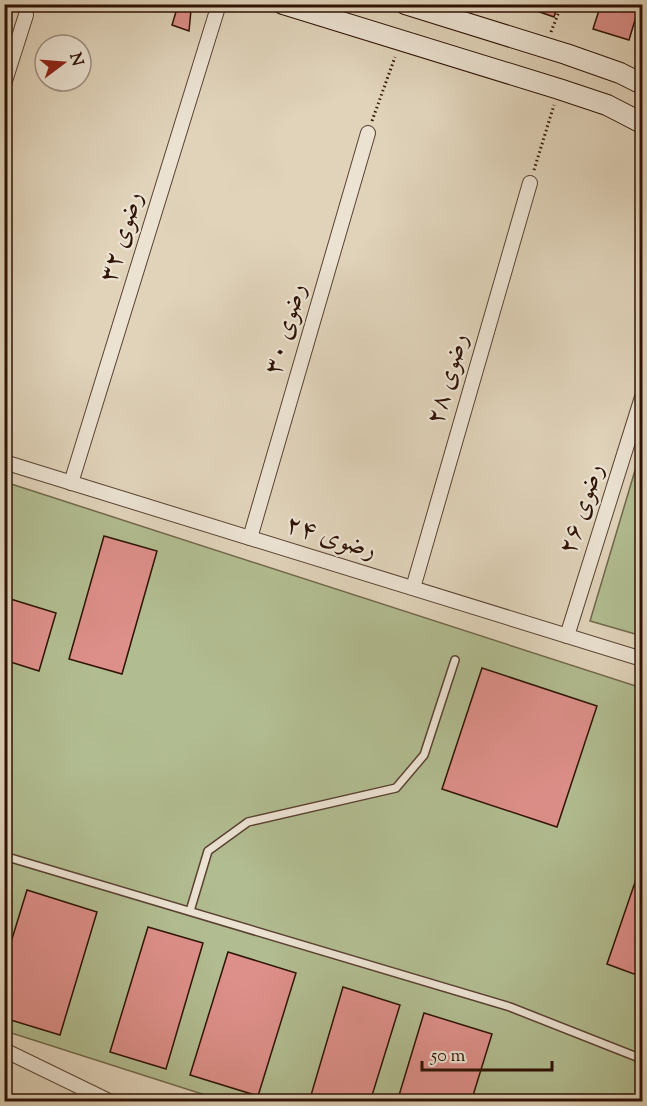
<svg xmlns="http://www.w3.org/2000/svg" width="647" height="1106" viewBox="0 0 647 1106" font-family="'Sorts Mill Goudy',Amiri,serif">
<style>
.green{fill:#b1bc90;stroke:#70674a;stroke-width:1.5}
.building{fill:#dd8f89;stroke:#2e1204;stroke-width:1.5}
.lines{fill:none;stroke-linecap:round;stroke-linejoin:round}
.lane-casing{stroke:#5a4232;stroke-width:10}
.street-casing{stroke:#5a4232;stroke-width:16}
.secondary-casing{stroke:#2e1204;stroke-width:22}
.path{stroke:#2e1204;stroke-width:3;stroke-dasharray:1.5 3;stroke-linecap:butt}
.lane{stroke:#ebe2d2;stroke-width:7}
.street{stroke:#ebe2d2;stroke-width:14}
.secondary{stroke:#ebe2d2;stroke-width:20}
.labels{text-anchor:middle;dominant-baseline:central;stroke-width:4.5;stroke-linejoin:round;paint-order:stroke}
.street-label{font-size:26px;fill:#2e1204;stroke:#ebe2d2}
</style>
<rect width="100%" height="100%" fill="#e0d3ba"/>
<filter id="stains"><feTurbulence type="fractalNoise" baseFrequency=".00333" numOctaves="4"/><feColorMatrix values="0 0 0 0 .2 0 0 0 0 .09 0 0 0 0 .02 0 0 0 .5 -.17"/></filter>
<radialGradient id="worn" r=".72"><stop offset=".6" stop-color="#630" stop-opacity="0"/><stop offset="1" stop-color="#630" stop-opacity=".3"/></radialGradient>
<g class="green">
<polygon points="642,447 642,636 590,621"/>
<polygon points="5,482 642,688 642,1101 224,1101 5,1031"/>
</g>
<g class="building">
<polygon points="517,4 558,4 554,17"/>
<polygon points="601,4 617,4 638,10 629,40 593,29"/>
<polygon points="178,5 191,10 189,31 172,25"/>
<polygon points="104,536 157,551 122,674 69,659"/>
<polygon points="4,597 56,613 39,671 4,660"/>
<polygon points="482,668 597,706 557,827 442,789"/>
<polygon points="642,862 642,977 607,964"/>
<polygon points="27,890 97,912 60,1035 4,1018 4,965"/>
<polygon points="148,927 203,943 166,1069 110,1052"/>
<polygon points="228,952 296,973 258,1096 190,1075"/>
<polygon points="343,987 400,1005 370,1102 309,1102"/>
<polygon points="424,1013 492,1034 471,1102 397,1102"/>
</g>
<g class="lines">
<g class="lane-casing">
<g id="lane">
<polyline points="4,856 510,1007 642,1059"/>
<polyline points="190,911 208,851 248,822 396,788 424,755 455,660"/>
</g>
</g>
<g class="street-casing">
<g id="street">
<polyline points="4,84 26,15"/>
<polyline points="4,462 642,659"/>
<polyline points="71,483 219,4"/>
<polyline points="250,538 368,133"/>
<polyline points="413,588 530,183"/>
<polyline points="567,636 642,397"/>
<polyline points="4,1050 111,1102"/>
</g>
</g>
<g class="secondary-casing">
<g id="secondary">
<polyline points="283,4 559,89 607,105 642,123"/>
<polyline points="405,4 566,54 620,73 642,84"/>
</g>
</g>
<g class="path">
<polyline points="551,32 562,4"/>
<polyline points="372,121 395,57"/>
<polyline points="534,170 554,105"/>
</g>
<use href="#lane" class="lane"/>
<use href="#street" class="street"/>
<use href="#secondary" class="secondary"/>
</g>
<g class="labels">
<g class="street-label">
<text transform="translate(122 237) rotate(-73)">رضوی ۳۲</text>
<text transform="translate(286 329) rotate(-74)">رضوی ۳۰</text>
<text transform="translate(448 379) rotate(-74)">رضوی ۲۸</text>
<text transform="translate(582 509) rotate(-72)">رضوی ۲۶</text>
<text transform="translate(331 538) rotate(17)">رضوی ۲۴</text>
</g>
</g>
<rect width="647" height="1106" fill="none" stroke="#e0d3ba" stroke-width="24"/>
<rect x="6" y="6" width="635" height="1094" fill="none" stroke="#2e1204" stroke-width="3"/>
<rect x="12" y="12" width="623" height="1082" fill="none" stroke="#2e1204" stroke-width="1.5"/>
<g transform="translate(63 63) rotate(74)"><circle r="28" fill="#ebe2d2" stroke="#9f8f80" stroke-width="1.5"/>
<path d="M0-4.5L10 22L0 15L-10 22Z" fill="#8f2418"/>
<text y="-9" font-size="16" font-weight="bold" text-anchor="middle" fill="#2e1204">N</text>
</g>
<path d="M422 1061v9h130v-9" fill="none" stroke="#2e1204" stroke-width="3"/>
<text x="431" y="1061" font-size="18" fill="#2e1204" stroke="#ebe2d2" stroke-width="4.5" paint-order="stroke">50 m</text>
<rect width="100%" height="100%" filter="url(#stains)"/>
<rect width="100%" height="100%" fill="url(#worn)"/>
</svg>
